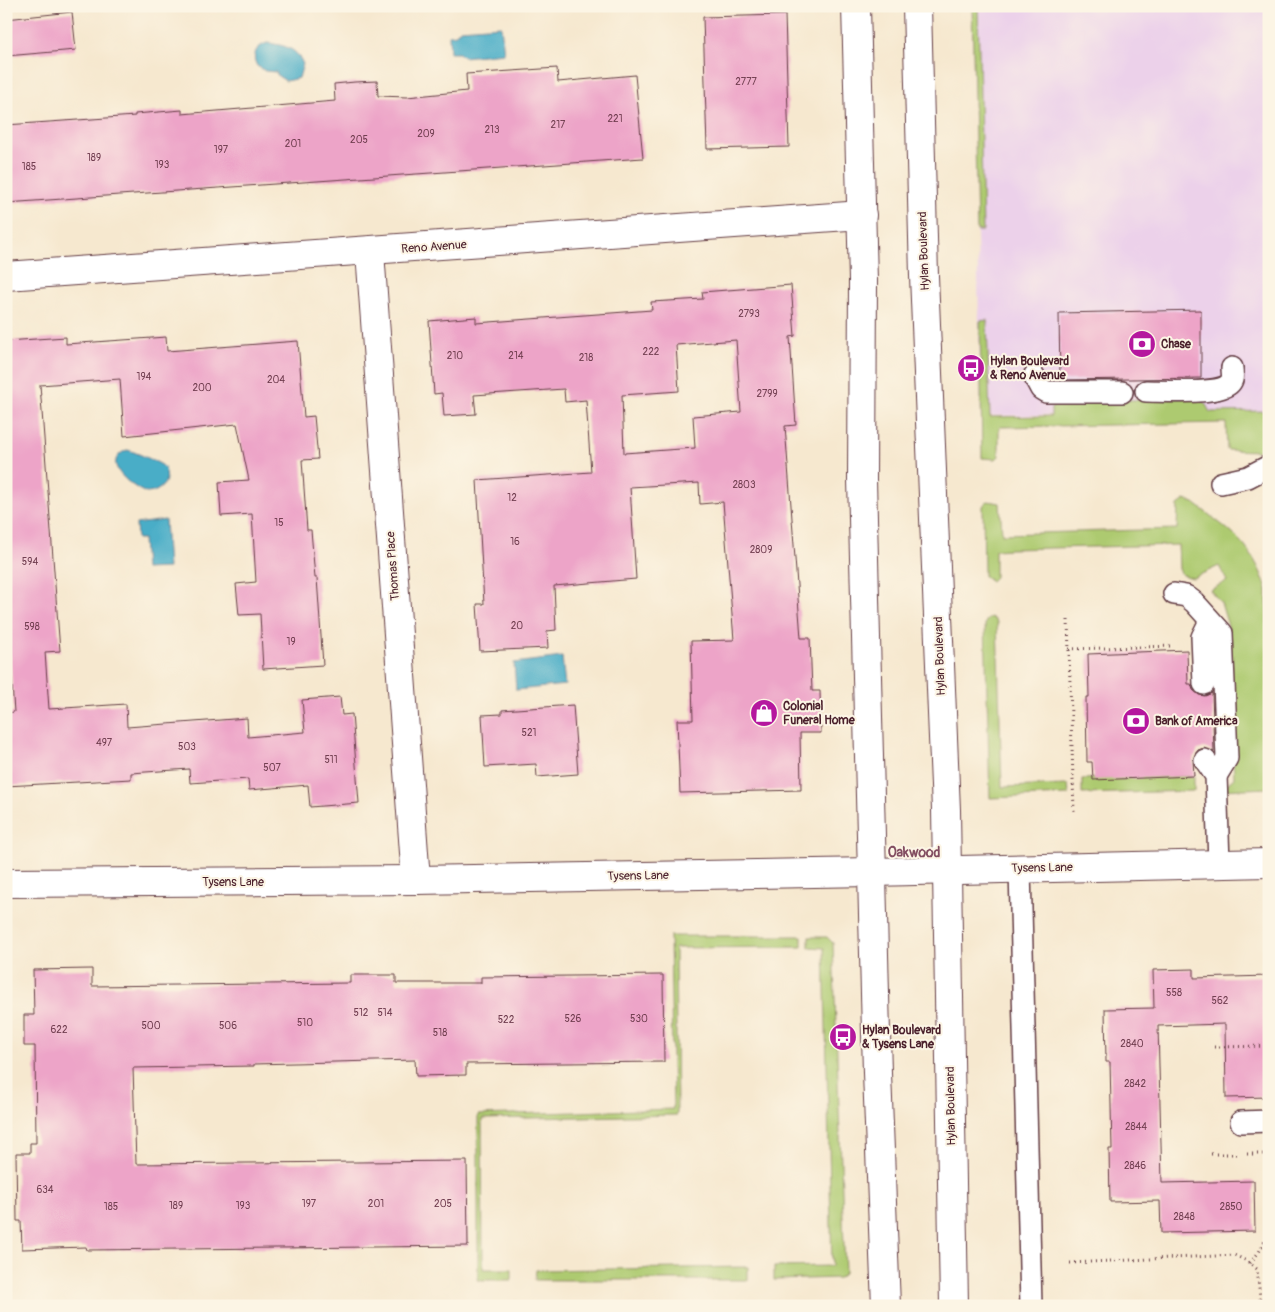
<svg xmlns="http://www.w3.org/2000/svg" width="1275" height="1312" viewBox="0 0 1275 1312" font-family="Pangolin,sans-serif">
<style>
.built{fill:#ecd1ea}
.green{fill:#adca70;stroke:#7c744e}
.water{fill:#48adc7;stroke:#496679}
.building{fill:#eda4c8;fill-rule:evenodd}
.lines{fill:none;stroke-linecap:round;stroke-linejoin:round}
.service-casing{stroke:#643d44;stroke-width:24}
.minor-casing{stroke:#643d44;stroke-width:30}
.tertiary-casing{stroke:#643d44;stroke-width:30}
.primary-casing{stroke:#643d44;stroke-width:30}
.path{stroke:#643d44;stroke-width:3;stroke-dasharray:1 4;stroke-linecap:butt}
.service{stroke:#fff;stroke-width:21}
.minor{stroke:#fff;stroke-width:28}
.tertiary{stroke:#fff;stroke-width:28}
.primary{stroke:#fff;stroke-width:28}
.labels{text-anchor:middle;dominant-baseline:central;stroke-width:4;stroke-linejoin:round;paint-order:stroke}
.number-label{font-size:10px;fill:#734052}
.street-label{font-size:12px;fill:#4a1f2b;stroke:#fcf5e5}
.poi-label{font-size:12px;font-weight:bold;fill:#4a1f2b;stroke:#fcf5e5;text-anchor:start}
.neighbourhood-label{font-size:14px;font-weight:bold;fill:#834e62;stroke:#fcf5e5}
</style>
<rect width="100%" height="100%" fill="#fcf5e5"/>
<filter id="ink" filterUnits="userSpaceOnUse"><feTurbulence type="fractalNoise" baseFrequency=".02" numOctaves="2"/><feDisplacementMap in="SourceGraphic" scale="10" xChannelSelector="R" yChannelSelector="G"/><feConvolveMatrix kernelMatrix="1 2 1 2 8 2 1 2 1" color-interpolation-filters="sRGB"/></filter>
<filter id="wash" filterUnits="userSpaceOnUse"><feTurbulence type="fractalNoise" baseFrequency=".0096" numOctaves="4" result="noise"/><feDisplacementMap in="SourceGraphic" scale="20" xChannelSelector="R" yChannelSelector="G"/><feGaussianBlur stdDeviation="1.12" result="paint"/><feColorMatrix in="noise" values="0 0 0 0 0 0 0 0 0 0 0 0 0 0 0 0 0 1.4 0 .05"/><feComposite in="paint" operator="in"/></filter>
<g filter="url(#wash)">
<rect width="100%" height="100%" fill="#f6e8cf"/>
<polygon class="built" points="972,6 1269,6 1269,411 981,416"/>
<g class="green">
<polygon points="972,6 978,6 983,231 977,231"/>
<polygon points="987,320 990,417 1051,416 1051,408 1058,402 1198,398 1205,403 1210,412 1269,411 1269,446 1258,451 1227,450 1226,423 999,427 999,456 996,459 982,458 980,321"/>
<path d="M1185,500L1194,503C1232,533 1251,542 1267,589L1269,788L1220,790L1234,778L1228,626L1221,603L1210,590L1227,581L1219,566L1193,578L1182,575L1179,569L1178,545L1010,549L995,550V577L991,581L984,577L983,506L987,501L1000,503L1002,534L1177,529L1178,505Z"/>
<polygon points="991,617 997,622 1002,787 1068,785 1069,795 990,798 985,625 986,621"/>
<polygon points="1194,776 1194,791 1082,794 1082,779"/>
<polygon points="670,936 802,936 802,947 675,948 677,1115 482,1119 483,1269 512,1269 512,1280 478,1280 478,1115 673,1109"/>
<polygon points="809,937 827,937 833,943 845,1273 839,1278 774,1280 774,1267 832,1266 824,948 809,947"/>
<polygon points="748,1267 748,1280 535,1280 536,1270"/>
</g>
<g class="water">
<polygon points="501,26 504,53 463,57 459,53 450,53 449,35 456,34 460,29"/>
<path d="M267,43C283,45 296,47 303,64L299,78L286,81L278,76L276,72L265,71L257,66C251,55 256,47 267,43Z"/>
<path d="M127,450C131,450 160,463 163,466C173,480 160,493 146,493C130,486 99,462 127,450Z"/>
<polygon points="165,520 168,568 145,569 143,539 137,539 136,524"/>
<polygon points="562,657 565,685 516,690 514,663"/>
</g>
<g id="blocks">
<g class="building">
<polygon points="72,12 76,50 6,56 6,19"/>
<polygon points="785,15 789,147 707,149 703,17"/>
<polygon points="557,68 558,82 635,75 643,158 6,203 6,125 135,116 135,114 182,110 182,114 335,101 334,84 355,82 377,81 378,96 407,97 467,91 466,74"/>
<path d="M791,285L795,336L790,337L796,425L785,426L801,638H810L812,691H820L821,733H800L801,790L680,793L677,720H693L691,641L734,640L723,502L700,504L699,483L630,487L636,579L554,586L556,630L547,631L548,648L480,651L477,604H484L477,480L591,472L586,400L565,402L564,389L474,395L476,414L444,416L442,393L434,394L429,321L476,317V323L652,310L651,302L703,299L702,292ZM736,340L741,412L693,416L695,448L624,453L622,395L679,391L676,345Z"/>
<polygon points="1201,310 1201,378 1060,380 1059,313"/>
<polygon points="66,337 66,344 166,337 167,351 298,341 304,417 314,416 318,459 302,460 307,530 311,530 315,578 317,578 323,665 263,669 260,614 239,615 236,584 256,582 252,514 221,516 219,482 249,480 237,424 124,436 120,379 40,385 60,651 45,652 49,709 126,704 127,727 247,718 248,737 305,732 302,700 340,697 342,715 352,714 359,803 310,807 308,785 249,790 248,779 190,783 189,769 131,773 131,779 6,786 6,713 14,712 10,654 6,655 6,341"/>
<polygon points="1187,650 1188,684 1191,684 1193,690 1199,695 1205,696 1212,693 1214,752 1204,748 1198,750 1193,760 1194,776 1093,780 1092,762 1087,762 1086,697 1089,697 1088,654"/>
<polygon points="573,705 578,774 537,777 536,764 485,767 482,715 502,714 502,710"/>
<polygon points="92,969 92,986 350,983 350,975 396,975 396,983 481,983 481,977 663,975 664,1062 466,1064 466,1075 416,1076 415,1060 254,1064 254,1066 133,1068 136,1164 467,1161 468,1246 87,1250 86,1247 22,1249 21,1221 17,1221 16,1153 30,1153 30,1143 36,1143 35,1046 24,1046 24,1015 34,1015 33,970"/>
<polygon points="1194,969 1194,978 1269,976 1269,1097 1226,1098 1225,1024 1158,1026 1162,1183 1254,1181 1255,1231 1161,1233 1160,1201 1110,1202 1109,1149 1112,1149 1111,1106 1110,1062 1106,1062 1105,1009 1154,1008 1153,970"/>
</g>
</g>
</g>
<g filter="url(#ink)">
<use href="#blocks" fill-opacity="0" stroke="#643d44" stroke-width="1"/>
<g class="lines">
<g class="service-casing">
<g id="service">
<polyline points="1034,376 1041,389 1046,392 1122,392"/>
<path d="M1146,391C1162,391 1221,395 1230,383C1234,379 1232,373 1232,368"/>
<polyline points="1221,483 1248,477 1269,466"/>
<polyline points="1174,594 1186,596 1194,602 1222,633 1227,758 1216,776"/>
<polyline points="1204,684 1202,637 1210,621"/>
<polyline points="1205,760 1216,776 1219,863"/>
<polyline points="1020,869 1031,1306"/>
<polyline points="1241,1122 1269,1121"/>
</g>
</g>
<g class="minor-casing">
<g id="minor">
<polyline points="370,252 416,880"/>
<polyline points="6,276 862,215"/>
<polyline points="6,883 416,880 872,872"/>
</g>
</g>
<g class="tertiary-casing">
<polyline id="tertiary" points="872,872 1269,863"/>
</g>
<g class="primary-casing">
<g id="primary">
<polyline points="856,6 863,281 862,479 877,1073 886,1306"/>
<polyline points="917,6 924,276 946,810 954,1306"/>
</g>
</g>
<g class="path">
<polyline points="1068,620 1074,811"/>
<polyline points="1069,649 1173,646"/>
<polyline points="1214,1047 1269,1046"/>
<polyline points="1211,1154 1241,1154"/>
<polyline points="1247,1154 1269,1154"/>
<polyline points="1070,1263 1234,1255 1247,1261 1257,1269 1261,1306"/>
<polyline points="1250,1263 1259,1252 1269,1233"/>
</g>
<use href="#service" class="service"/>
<use href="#minor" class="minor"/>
<use href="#tertiary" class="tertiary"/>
<use href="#primary" class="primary"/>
</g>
</g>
<defs>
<g id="bank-disc" transform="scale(1.4375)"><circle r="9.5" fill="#b5179e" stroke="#fcf5e5"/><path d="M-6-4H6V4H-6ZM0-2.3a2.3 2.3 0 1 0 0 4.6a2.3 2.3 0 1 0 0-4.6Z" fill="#fff"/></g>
<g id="bus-disc" transform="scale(1.4375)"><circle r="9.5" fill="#b5179e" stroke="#fcf5e5"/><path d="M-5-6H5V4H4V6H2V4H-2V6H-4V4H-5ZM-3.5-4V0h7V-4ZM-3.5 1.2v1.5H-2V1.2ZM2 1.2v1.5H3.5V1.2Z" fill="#fff"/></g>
<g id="shop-disc" transform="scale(1.4375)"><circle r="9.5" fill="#b5179e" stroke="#fcf5e5"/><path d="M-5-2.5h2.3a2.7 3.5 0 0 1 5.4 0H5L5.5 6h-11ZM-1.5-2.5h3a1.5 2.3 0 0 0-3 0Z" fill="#fff"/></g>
</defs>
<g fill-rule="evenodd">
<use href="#bank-disc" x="1142" y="344"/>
<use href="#bus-disc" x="971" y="368"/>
<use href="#shop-disc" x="764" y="713"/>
<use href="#bank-disc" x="1136" y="721"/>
<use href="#bus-disc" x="843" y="1037"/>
</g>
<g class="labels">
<g class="number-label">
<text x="746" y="82">2777</text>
<text x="615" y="119">221</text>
<text x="558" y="125">217</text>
<text x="492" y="130">213</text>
<text x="426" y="134">209</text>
<text x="359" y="140">205</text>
<text x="293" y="144">201</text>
<text x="221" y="150">197</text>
<text x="94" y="158">189</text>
<text x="162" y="165">193</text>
<text x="29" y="167">185</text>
<text x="749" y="314">2793</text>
<text x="651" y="352">222</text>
<text x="455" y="356">210</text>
<text x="516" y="356">214</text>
<text x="586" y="358">218</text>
<text x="144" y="377">194</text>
<text x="276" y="380">204</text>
<text x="202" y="388">200</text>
<text x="767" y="394">2799</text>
<text x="744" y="485">2803</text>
<text x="512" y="498">12</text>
<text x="279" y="523">15</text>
<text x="515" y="542">16</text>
<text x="761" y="550">2809</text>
<text x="30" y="562">594</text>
<text x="517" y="626">20</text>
<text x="32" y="627">598</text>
<text x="291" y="642">19</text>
<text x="529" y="733">521</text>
<text x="104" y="743">497</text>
<text x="187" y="747">503</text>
<text x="331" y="760">511</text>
<text x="272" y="768">507</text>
<text x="1174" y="993">558</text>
<text x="1220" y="1001">562</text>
<text x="361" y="1013">512</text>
<text x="385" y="1013">514</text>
<text x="573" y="1019">526</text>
<text x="639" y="1019">530</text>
<text x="506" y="1020">522</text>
<text x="305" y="1023">510</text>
<text x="151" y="1026">500</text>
<text x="228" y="1026">506</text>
<text x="59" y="1030">622</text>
<text x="440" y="1033">518</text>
<text x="1132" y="1044">2840</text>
<text x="1135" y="1084">2842</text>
<text x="1136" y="1127">2844</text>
<text x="1135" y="1166">2846</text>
<text x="45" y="1190">634</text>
<text x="309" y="1204">197</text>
<text x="376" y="1204">201</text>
<text x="443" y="1204">205</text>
<text x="176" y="1206">189</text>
<text x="243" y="1206">193</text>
<text x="111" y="1207">185</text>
<text x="1231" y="1207">2850</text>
<text x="1184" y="1217">2848</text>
</g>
<g class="street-label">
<text transform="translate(434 247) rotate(-4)">Reno Avenue</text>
<text transform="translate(924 251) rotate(-92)">Hylan Boulevard</text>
<text transform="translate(393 566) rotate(-94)">Thomas Place</text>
<text transform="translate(940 656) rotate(-92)">Hylan Boulevard</text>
<text transform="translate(1042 868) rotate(-1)">Tysens Lane</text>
<text transform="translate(638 876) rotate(-1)">Tysens Lane</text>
<text x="233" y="882">Tysens Lane</text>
<text transform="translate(951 1106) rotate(-91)">Hylan Boulevard</text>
</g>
<g class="poi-label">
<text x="1161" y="344">Chase</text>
<text x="990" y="361">Hylan Boulevard<tspan x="990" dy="14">&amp; Reno Avenue</tspan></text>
<text x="783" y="706">Colonial<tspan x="783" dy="14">Funeral Home</tspan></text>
<text x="1155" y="721">Bank of America</text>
<text x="862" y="1030">Hylan Boulevard<tspan x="862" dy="14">&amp; Tysens Lane</tspan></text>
</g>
<g class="neighbourhood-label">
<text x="914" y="852">Oakwood</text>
</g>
</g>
<rect width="1275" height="1312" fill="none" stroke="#fcf5e5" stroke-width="25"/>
</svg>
